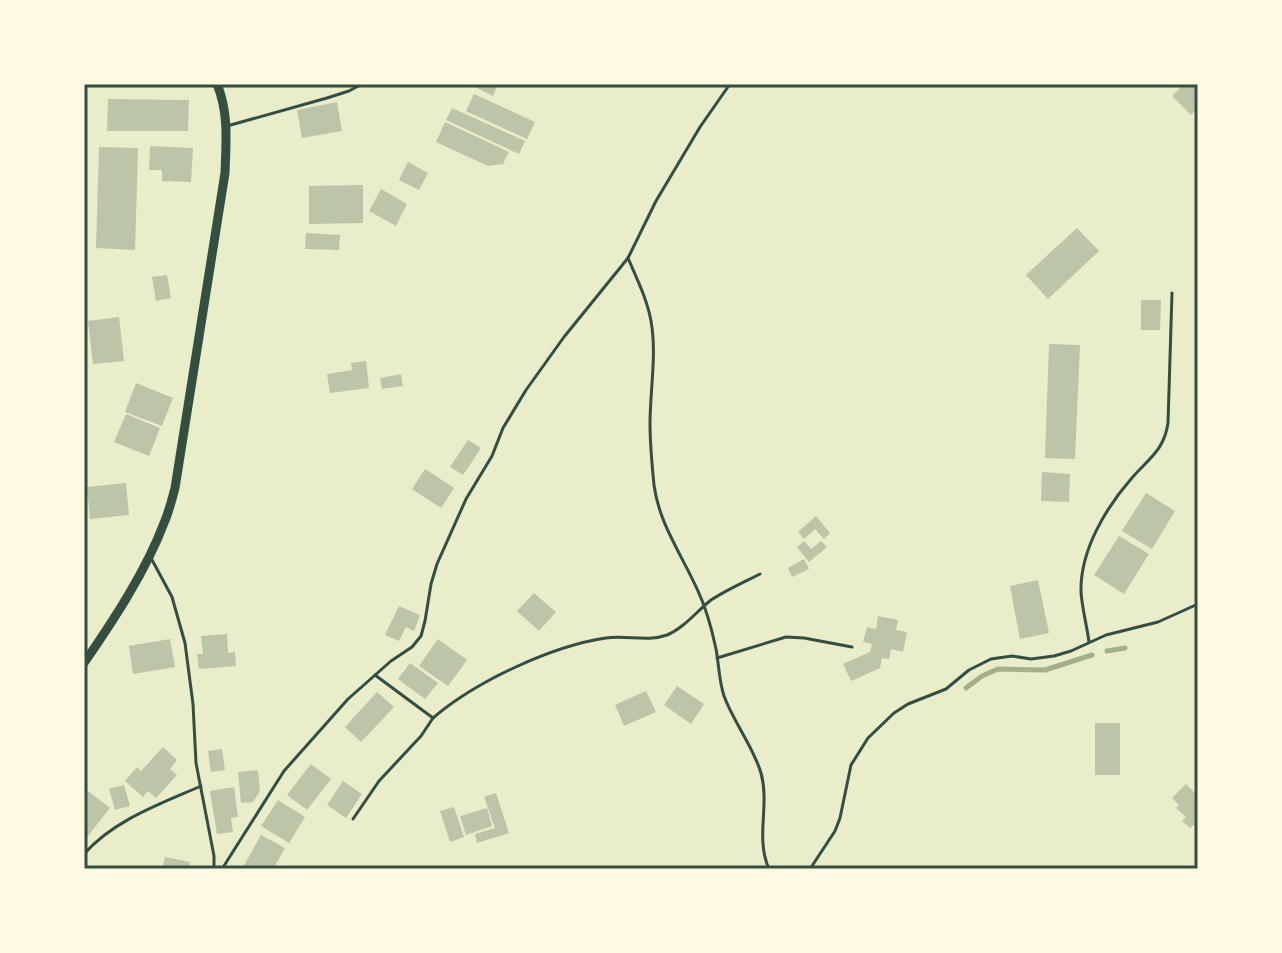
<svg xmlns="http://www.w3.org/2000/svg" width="1282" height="953" viewBox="0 0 1282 953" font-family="'Golos Text',sans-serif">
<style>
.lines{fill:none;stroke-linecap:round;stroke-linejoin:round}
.stream{stroke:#a3b18a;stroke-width:5}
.building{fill:#bcc5a7}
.service{stroke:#344e41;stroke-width:3}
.tertiary{stroke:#344e41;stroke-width:9}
.neatline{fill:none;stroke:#344e41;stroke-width:3}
</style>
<rect width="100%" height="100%" fill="#e9edc9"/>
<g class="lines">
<g class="stream">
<polyline points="1107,651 1125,648"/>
<polyline points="966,688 982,676 998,669 1045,670 1092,655"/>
</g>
</g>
<g class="building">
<polygon points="469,84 498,84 493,96"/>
<polygon points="1184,84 1198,84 1198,108 1191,115 1172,96"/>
<polygon points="474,94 535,122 527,139 466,111"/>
<polygon points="108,99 189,100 188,131 107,131"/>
<polygon points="337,102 342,131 302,138 297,110"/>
<polygon points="452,108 525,141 519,154 446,120"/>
<polygon points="445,122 509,152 503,164 488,166 436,142"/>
<polygon points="150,146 193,148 191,182 162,181 162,170 149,170"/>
<polygon points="99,147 138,148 135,250 96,248"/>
<polygon points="408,162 428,173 419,190 399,180"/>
<polygon points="363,185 363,223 309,224 309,186"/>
<polygon points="381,189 407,204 396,226 369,211"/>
<polygon points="1077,228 1099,251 1048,299 1026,275"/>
<polygon points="306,233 340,235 339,250 305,249"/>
<polygon points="167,275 171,298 156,301 152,277"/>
<polygon points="1141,300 1161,300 1160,330 1141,330"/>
<polygon points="119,317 124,361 93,364 88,321"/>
<polygon points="1049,344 1080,345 1075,459 1045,458"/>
<polygon points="366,361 369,388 330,393 327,374 352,370 351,363"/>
<polygon points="401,374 403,386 382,389 380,378"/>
<polygon points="136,383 173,398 162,426 125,412"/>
<polygon points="126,414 160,428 149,456 114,442"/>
<polygon points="468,440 481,448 463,475 450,467"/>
<polygon points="425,469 454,488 441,508 412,489"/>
<polygon points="1042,472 1070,474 1069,502 1041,501"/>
<polygon points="126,483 129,515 90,519 87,487"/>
<polygon points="1146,493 1175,511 1152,549 1122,531"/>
<polygon points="816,516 830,533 824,539 815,529 804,539 798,532"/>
<polygon points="1119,536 1149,554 1124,594 1094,575"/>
<polygon points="804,541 811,549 821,541 827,547 809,562 797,547"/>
<polygon points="804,559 809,569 792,577 788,568"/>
<polygon points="1038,580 1049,633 1020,639 1010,586"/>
<polygon points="534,593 556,612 539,631 517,611"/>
<polygon points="399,606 420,615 414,631 406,627 399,641 385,635"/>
<polygon points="878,616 898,620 896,630 907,632 903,652 891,649 889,659 882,658 880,668 851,681 843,664 870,652 872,644 863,642 867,627 876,629"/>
<polygon points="227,634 228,653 235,652 236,666 199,669 197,654 203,654 201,636"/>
<polygon points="170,639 175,667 133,674 129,646"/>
<polygon points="438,639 467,660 448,686 419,666"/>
<polygon points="410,663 438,683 425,699 398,679"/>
<polygon points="677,686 704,704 691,724 664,705"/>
<polygon points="646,691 656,712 624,726 615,705"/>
<polygon points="377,692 394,707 361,742 345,727"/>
<rect x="1095" y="723" width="25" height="52"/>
<polygon points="163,747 177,760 170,769 177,775 156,798 148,791 143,797 125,781 137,767 141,771"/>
<polygon points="222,749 225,770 211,772 208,751"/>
<polygon points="311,764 331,779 307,810 287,795"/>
<polygon points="258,770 260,791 253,802 241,803 238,772"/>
<polygon points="343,781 362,794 346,818 327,805"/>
<polygon points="1186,784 1198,796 1198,830 1193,825 1190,828 1182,821 1186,817 1176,808 1179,805 1172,798"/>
<polygon points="124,785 130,806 115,810 109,789"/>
<polygon points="234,787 238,817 231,818 233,832 217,834 210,791"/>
<polygon points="84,788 110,808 84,841"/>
<polygon points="496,793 509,833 477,843 475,834 495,828 484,797"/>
<polygon points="278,800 305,817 289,843 261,826"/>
<polygon points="454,807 464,837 450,842 440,811"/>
<polygon points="487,808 492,826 466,835 460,816"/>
<polygon points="261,835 285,848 273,869 242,869"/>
<polygon points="165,857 190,862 189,869 162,869"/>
</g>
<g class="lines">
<g class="service">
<polyline points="227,126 327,98 349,91 362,84"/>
<path d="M628,258C637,279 647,299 651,321C657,354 650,390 650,424C650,444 652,465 654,485C659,524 682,555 698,591C706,608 712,630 716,649C719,665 719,681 724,696C734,723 753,746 761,773C770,805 755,838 769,869"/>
<polyline points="151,558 172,597 185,643 193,704 196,763 214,856 214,869"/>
<path d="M1089,642C1087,626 1082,608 1081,592C1080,551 1105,509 1131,479C1148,459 1164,451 1168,423L1172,293"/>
<polyline points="717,658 786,637 804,638 852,647"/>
<path d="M375,675L433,718C475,682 551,646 606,638C626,635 648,642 667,635C684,628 697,611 711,600C726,590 744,582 760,574"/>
<polyline points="353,819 379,781 421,736 433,718"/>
<path d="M84,854C114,820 160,804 201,786"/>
<polyline points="222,869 284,771 348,699 391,661 412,647 421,636 425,621 431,584 437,564 466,499 492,456 503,428 526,390 564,337 628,258 656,201 700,127 730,84"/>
<polyline points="810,869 835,831 840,818 851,765 868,738 894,713 908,704 946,689 969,670 991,659 1012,656 1031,659 1054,656 1071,651 1106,635 1158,622 1198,604"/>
</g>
<path class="tertiary" d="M84,663C113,621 146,571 164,523C169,512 172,499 175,488L225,173C226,142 229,113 217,84"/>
</g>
<rect width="1282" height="953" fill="none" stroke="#fefae0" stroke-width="172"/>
<rect x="86" y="86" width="1110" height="781" class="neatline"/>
</svg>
